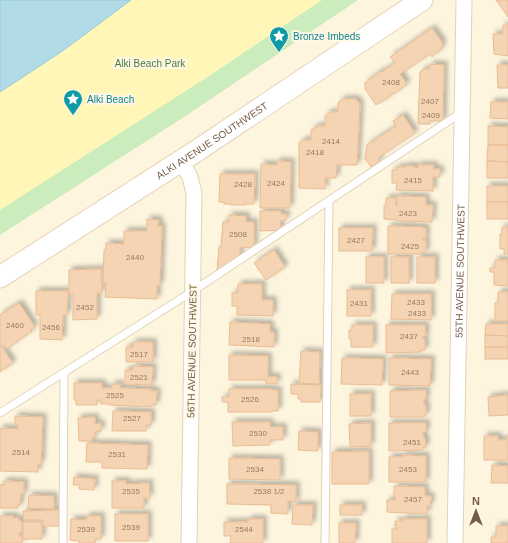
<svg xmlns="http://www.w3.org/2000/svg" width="508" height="543" viewBox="0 0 508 543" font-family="Helvetica,sans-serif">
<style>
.green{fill:#cbecbc}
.sand{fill:#fff6b7}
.water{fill:#b2dbe8;stroke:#98cadb}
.building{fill:#f5d4b4;stroke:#e9bc93;filter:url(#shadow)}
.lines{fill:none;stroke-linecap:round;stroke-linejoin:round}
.lane-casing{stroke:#e2d1ba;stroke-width:9}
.street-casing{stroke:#e2d1ba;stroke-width:17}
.secondary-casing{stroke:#e8d3b8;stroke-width:23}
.lane{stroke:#fff;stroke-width:7}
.street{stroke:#fff;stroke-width:15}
.secondary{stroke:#fff;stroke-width:21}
.labels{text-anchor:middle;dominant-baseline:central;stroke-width:4;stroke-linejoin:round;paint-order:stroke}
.number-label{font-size:8px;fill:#957961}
.culture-label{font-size:10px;fill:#0d838f;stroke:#fff8e6;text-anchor:start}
.park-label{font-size:10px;fill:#497c3c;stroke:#fff8e6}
.street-label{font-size:10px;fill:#755b45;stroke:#fff8e6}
</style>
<defs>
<filter id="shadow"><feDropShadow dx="3.5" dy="-3.5" stdDeviation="2" flood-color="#0004"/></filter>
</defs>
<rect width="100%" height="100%" fill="#fef5de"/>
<polygon class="green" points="131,0 358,0 184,117 0,235 0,92"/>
<polygon class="sand" points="131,0 322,0 206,78 0,210 0,92 61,52"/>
<polygon class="water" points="0,0 131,0 61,52 0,92"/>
<g class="building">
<polygon points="496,0 508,0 508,17"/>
<polygon points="503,25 508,25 508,56 494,54 493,34 503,34"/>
<polygon points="432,28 442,42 442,48 432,57 430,54 400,74 407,84 394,94 394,93 389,96 389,97 385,100 384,100 376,105 365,89 365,83 381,71 382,72 395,63 390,57"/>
<polygon points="430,64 444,65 443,121 430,121 430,124 418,124 420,72 425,69 430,69"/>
<polygon points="497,65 508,65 508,88 498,88"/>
<polygon points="343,99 355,99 360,103 357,165 337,165 336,178 325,178 325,189 299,188 299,143 304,140 311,140 311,130 318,126 325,126 325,116 330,112 338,112 338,103"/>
<polygon points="491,102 508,102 508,119 490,118"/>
<polygon points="403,115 415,133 379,157 379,162 371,167 365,159 367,145 396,126 393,121"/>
<polygon points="488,126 508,127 508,145 488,145"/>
<polygon points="488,145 508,145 508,162 487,161"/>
<polygon points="277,161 291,162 290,208 260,208 261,164 277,165"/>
<polygon points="487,161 508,162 508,178 487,178"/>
<polygon points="418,165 434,165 433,169 440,169 440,177 433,177 433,191 396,190 397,183 392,183 392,170 397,170 397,167 406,167 406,166 414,166 414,167 418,168"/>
<polygon points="220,174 255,174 254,204 246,204 246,205 231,205 231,204 224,204 224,202 219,202"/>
<rect x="487" y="186" width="21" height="16"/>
<polygon points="397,196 426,197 426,205 433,205 432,222 398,221 398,220 384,219 384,206 386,206 386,198 396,198 396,206 397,206"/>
<rect x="487" y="202" width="21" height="17"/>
<polygon points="260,211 281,211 281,214 286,214 286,220 280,221 281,230 260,231"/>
<polygon points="229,215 246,216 246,222 254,222 254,248 240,247 240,257 217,271 219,247 221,247 223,222 229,222"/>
<polygon points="147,219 159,220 158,226 162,226 160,285 157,285 157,299 105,297 106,283 103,283 104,250 106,250 106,243 124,244 124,231 147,231"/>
<polygon points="388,226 423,227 423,228 426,228 426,238 423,238 423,240 426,240 426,252 422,252 422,254 388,254"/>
<polygon points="502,227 508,227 508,254 504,254 504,249 500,249 500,234 502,234"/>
<polygon points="339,228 373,228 372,251 339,251"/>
<polygon points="274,250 285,267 266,280 254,263"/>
<rect x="366" y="257" width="18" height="26"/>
<rect x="391" y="257" width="18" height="26"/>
<rect x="417" y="257" width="18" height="26"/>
<polygon points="495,260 508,260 508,286 494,285 494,272 490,272 490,268 495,268"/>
<polygon points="101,269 102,293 97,293 97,319 73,320 73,294 69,294 69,270"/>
<polygon points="238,284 262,284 262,300 273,300 273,316 237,315 237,306 232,306 232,293 238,293"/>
<rect x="347" y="290" width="24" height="26"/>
<polygon points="36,291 68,291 67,315 63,315 62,340 40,339 40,315 36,315"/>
<polygon points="498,292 508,292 508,321 495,321 495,303 498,303"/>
<polygon points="392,294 431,294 431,320 391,319"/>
<polygon points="19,303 35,327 31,329 32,331 7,349 4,345 1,346 13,363 0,372 0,315"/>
<polygon points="230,322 270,324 270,332 274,332 274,347 229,345"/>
<polygon points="486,324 508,324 508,336 485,335"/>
<polygon points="352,325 373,325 373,347 351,347 351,339 349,339 349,330 352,330"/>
<polygon points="386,325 425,325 426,336 423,336 423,339 425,339 425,350 421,350 421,352 386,353"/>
<polygon points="485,335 508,336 508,347 485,347"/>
<polygon points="133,342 153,342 153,362 126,362 126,347 133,347"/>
<rect x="485" y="347" width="23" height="12"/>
<polygon points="301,351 320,352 319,384 299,383"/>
<polygon points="229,355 268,356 268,377 277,377 277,384 266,384 266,380 229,380"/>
<polygon points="342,358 383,359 382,385 341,384"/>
<polygon points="389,358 431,359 430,386 389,385"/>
<polygon points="133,366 153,367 152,385 125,384 125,370 133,370"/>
<polygon points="74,383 102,383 102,388 112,388 112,384 121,384 120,388 152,389 151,391 157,391 156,405 151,405 151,407 109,405 109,404 101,404 101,400 97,400 97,405 76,405 76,400 74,400"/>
<polygon points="291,384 321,385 320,402 301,402 301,399 298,399 298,394 291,394"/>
<polygon points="229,389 272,389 272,390 278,390 278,411 271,411 271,412 228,412 228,402 222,402 222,397 229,397"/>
<polygon points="426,390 426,399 424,400 424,405 426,405 426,415 424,415 424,417 390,417 390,391"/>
<rect x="350" y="394" width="21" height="22"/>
<polygon points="508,395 508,415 489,416 488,397"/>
<polygon points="113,411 151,412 151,425 146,425 146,431 112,431"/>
<polygon points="15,416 43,417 41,464 38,464 38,472 0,471 0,428 18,429 18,425 15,425"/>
<polygon points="95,417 95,424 101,423 101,431 95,432 95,437 92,437 92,441 79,441 78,418"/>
<polygon points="232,422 270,422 270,427 283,427 283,440 270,440 270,445 233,446"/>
<polygon points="371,423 371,446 350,447 349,424"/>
<polygon points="389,423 426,423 426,432 423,432 424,438 425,438 426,447 423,447 423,450 389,451"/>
<polygon points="299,431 318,432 318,451 298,450"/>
<polygon points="484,436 498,436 498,440 506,440 506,437 508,437 508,460 484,460"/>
<polygon points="87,443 148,445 147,469 102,468 102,462 86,462"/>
<polygon points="369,451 369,484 332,484 332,452"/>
<polygon points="403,455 426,456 426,482 389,482 389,457 403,457"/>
<polygon points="229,458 280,459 280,480 229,479"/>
<polygon points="492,465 508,466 508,483 491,483"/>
<polygon points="74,477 95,479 94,490 79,489 79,485 73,485"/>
<polygon points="4,481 24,482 24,494 21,494 20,505 18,505 18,508 0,508 0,485 4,485"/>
<polygon points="112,481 126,481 126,484 149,483 150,498 144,498 144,508 112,508"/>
<polygon points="227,484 296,485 296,502 288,501 288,514 271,513 271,505 227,504"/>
<polygon points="394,486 425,487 425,496 431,496 430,506 427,506 427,514 387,512 387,500 395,500 396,497 394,497"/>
<polygon points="29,495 54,496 54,509 28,508"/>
<polygon points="293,505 313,505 312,525 292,524"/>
<rect x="340" y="505" width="22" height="10"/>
<polygon points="59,510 59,526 43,526 43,520 24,520 23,511"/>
<rect x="115" y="514" width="33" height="27"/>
<polygon points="0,516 13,516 13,518 19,518 19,521 22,521 22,533 19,533 19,536 22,536 22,543 0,543"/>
<polygon points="87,516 101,516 101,539 96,539 95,543 79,543 79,541 70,540 71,519 86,520"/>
<polygon points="248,519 263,519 263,543 230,543 231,536 224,536 224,522 248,522"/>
<polygon points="403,519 427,519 427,543 392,543 392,529 397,529 397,525 395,525 395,521 403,521"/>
<rect x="23" y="522" width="19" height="17"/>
<polygon points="339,523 356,523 355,543 339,543"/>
<polygon points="496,526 508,526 508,543 491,543 491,537 496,537"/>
</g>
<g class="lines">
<g class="lane-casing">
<g id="lane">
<polyline points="0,413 193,291 462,112"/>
<polyline points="63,543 64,373"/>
<polyline points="325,543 329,201"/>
</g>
</g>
<g class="street-casing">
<g id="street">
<polyline points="181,161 190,177 194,193 189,543"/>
<path id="s1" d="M455,543L464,0"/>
</g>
</g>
<g class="secondary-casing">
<g id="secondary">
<path id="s2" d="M0,277L198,150L422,0"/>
</g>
</g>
<use href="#lane" class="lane"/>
<use href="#street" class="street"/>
<use href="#secondary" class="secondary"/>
</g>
<defs>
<g id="sight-pin" transform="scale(1)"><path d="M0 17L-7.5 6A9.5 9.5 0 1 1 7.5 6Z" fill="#0f9aa8" stroke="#fff8e6"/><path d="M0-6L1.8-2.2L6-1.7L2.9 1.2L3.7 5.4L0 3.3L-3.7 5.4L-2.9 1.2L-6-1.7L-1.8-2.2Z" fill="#fff"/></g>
</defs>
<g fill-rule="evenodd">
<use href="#sight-pin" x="279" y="36"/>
<use href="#sight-pin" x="73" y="99"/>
</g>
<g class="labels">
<g class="number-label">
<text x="391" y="82">2408</text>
<text x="430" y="101">2407</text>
<text x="431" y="115">2409</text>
<text x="331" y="141">2414</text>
<text x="315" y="152">2418</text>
<text x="413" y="180">2415</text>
<text x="276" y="183">2424</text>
<text x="243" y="184">2428</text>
<text x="408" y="213">2423</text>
<text x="238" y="234">2508</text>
<text x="356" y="240">2427</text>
<text x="410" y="246">2425</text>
<text x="135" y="257">2440</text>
<text x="416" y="302">2433</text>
<text x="359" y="303">2431</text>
<text x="85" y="307">2452</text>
<text x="417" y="313">2433</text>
<text x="15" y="325">2460</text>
<text x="51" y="327">2456</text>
<text x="409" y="336">2437</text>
<text x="251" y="339">2518</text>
<text x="139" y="354">2517</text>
<text x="410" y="372">2443</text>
<text x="139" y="377">2521</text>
<text x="115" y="395">2525</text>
<text x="250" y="399">2526</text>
<text x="132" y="418">2527</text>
<text x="258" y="433">2530</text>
<text x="412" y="442">2451</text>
<text x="21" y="452">2514</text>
<text x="117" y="454">2531</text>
<text x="255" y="469">2534</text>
<text x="408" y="469">2453</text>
<text x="131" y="491">2535</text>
<text x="269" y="491">2538 1/2</text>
<text x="413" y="499">2457</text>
<text x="131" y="527">2539</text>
<text x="86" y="529">2539</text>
<text x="244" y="529">2544</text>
</g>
<g class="culture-label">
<text x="293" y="36">Bronze Imbeds</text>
<text x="87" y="99">Alki Beach</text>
</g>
<g class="park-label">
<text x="150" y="63">Alki Beach Park</text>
</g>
<g class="street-label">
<text stroke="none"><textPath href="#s2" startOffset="252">ALKI AVENUE SOUTHWEST</textPath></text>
<text stroke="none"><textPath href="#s1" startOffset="272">55TH AVENUE SOUTHWEST</textPath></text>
<text transform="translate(192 351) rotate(-89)">56TH AVENUE SOUTHWEST</text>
</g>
</g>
<g transform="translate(476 511)" stroke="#fff8e6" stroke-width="3" paint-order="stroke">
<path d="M0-3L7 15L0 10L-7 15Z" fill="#755b45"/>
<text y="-6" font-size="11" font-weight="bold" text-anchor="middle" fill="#755b45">N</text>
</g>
</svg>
